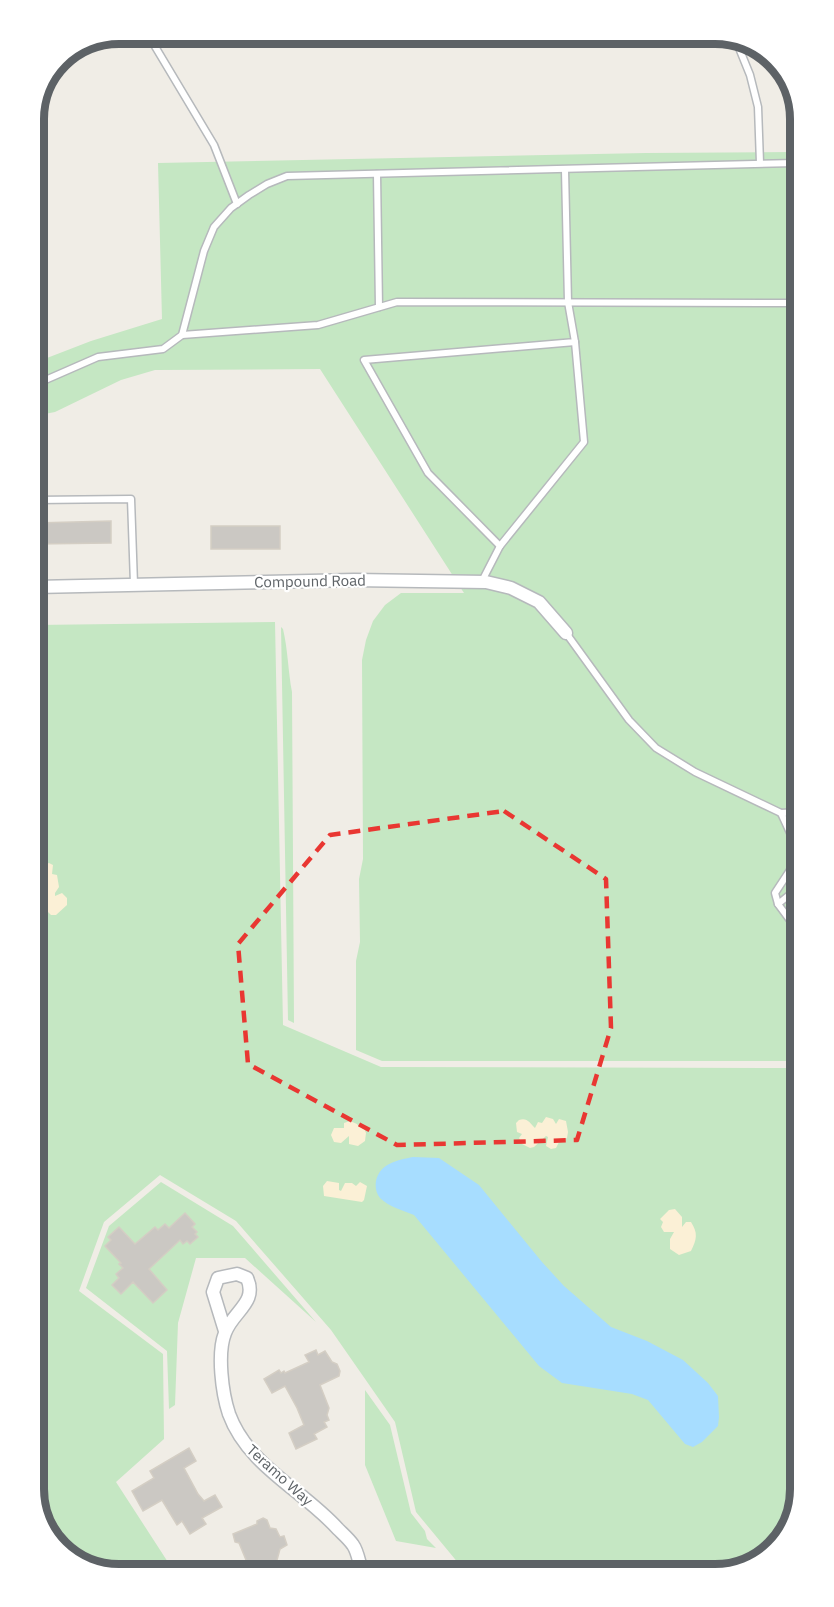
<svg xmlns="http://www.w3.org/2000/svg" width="834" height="1607" viewBox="0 0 834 1607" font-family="'IBM Plex Sans',sans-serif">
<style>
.green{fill:#c5e7c3}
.sand{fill:#fbf0d6}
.water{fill:#a7ddff}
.building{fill:#cbc8c3;stroke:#d4cec4;stroke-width:1.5}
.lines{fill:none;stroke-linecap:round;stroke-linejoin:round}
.service-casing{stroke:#b6b9bc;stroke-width:9}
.minor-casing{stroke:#b6b9bc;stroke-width:15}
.service{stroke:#fff;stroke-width:6}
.minor{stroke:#fff;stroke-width:12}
.marked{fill:none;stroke:#e93732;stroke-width:4.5;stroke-dasharray:12 8;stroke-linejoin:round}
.labels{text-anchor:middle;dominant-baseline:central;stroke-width:4.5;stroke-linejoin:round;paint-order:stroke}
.street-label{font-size:15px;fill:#5d6266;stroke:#fff}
.rim{fill:none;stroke:#5d6266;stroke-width:8}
</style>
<rect width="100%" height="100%" fill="#f0ede6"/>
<g class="green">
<polygon points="795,152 799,1061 382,1061 356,1050 356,961 360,942 359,879 363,859 362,660 366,640 373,621 385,605 401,593 464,593 320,369 155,370 121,380 55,412 34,416 34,363 91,341 162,319 158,163 646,153"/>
<polygon points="275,622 283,1025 381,1067 799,1068 801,1489 786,1536 748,1568 464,1570 416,1512 395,1422 331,1330 236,1221 160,1175 104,1222 79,1291 163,1354 164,1439 116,1482 175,1573 112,1574 67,1557 39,1521 35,625"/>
<path d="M281,627L283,629C288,650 288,671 292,692L294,1023L288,1020Z"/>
<polygon points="161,1182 233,1226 316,1322 245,1258 196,1258 178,1323 175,1405 169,1409 167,1351 86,1288 109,1226"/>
<polygon points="365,1390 390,1425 411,1513 425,1531 427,1539 436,1548 396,1541 365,1465"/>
</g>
<g class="sand">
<polygon points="49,863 53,865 52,874 57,875 59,887 55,893 55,896 62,893 67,898 67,905 56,915 51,915 43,907 44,891 37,893 37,874 39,876 42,875 38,869 43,865"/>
<path d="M546,1117L553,1119L556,1124L559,1119L566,1121L568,1132L567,1138L559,1142L556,1148L551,1149L546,1146L548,1137L546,1136L534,1147L530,1148L522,1144L519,1138L522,1134L517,1132L516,1123L519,1120C527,1117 530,1123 535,1128L538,1122L542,1123Z"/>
<polygon points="350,1121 357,1124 359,1127 363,1126 366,1133 365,1141 358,1146 349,1144 349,1136 341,1143 334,1142 331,1135 334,1128 344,1128 344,1123"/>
<polygon points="327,1181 339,1183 339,1190 341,1191 345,1183 352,1183 356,1186 360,1182 367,1186 364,1200 362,1202 324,1196 323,1186"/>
<path d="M675,1209L682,1217V1227L686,1222H691C698,1233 697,1239 691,1251L679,1255L670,1249V1239L674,1232H664L661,1227L663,1222L660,1219L669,1210Z"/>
</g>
<path class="water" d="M413,1157L439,1158L479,1185L542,1262L564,1286L611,1327L647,1341L683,1360L708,1383L718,1396L719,1417L718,1426L702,1442L693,1447L685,1444L648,1400L632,1394L562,1383L539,1366L414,1215C402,1210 389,1207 380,1198C376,1193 375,1187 376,1181C380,1163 398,1160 413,1157Z"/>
<g class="building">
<polygon points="111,521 111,543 35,544 35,523"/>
<rect x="211" y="526" width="69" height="23"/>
<polygon points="185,1213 195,1224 192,1227 197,1232 195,1234 198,1237 190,1244 187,1241 183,1244 180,1240 149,1269 167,1290 153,1303 133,1282 121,1294 112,1285 119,1278 116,1274 123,1268 119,1264 121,1263 105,1246 111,1240 108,1237 119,1227 135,1244 155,1227 158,1230 165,1224 169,1228"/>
<polygon points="316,1350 318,1355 325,1351 332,1362 337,1364 340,1371 339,1376 320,1385 329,1408 327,1415 329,1420 324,1422 327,1427 314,1434 317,1439 296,1449 289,1433 304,1425 297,1408 285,1386 272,1393 264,1379 279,1370 281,1373 284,1371 285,1373 309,1362 305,1355"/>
<polygon points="189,1448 196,1461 184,1468 198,1494 204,1501 215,1495 222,1507 202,1518 206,1524 190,1534 182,1521 177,1525 162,1500 143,1511 132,1491 154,1478 150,1471"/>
<polygon points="263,1518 267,1520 270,1528 276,1529 280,1537 284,1536 287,1545 280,1549 277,1560 283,1572 251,1572 239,1543 235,1542 233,1534 257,1524 257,1521"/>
</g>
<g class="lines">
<g class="service-casing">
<g id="service">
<polyline points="147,33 214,145 237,204"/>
<polyline points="735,38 750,75 758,107 760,163"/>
<polyline points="377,174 379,307"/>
<polyline points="182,335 318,325 397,302 796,303"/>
<polyline points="34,385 98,357 163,349 182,335 204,251 214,227 231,208 249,195 267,184 287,176 795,163"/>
<polyline points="35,500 131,499 134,584"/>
<polyline points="500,546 428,473 364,360 575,342 568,302 565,170"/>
<polyline points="482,581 500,546 584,442 575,342"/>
<polyline points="566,633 629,720 656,748 695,772 781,813 798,812"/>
<polyline points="781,813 798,850"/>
<polyline points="798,858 775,893 778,904 798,931"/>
<polyline points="778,904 798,888"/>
</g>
</g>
<g class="minor-casing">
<g id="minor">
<polyline points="35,587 354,580 486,582 511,588 539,602 566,633"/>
<path d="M225,1331L213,1292L218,1278L237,1274L247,1278C258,1303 233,1311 225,1333C217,1353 222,1393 229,1414C248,1466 303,1490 338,1529C343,1534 349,1539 353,1545C358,1552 359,1563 362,1571"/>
</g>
</g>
<use href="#service" class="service"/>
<use href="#minor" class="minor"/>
</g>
<path class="marked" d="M504,811L606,879L611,1028L577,1140L397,1145L248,1064L238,944L330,835Z"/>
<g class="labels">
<g class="street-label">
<text transform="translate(310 581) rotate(-1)">Compound Road</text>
<text transform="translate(280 1475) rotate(42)">Teramo Way</text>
</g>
</g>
<path d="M0 0H834V1607H0ZM119 44H715A75 75 0 0 1 790 119V1489A75 75 0 0 1 715 1564H119A75 75 0 0 1 44 1489V119A75 75 0 0 1 119 44Z" fill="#fff" fill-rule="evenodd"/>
<path class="rim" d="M119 44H715A75 75 0 0 1 790 119V1489A75 75 0 0 1 715 1564H119A75 75 0 0 1 44 1489V119A75 75 0 0 1 119 44Z"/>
</svg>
